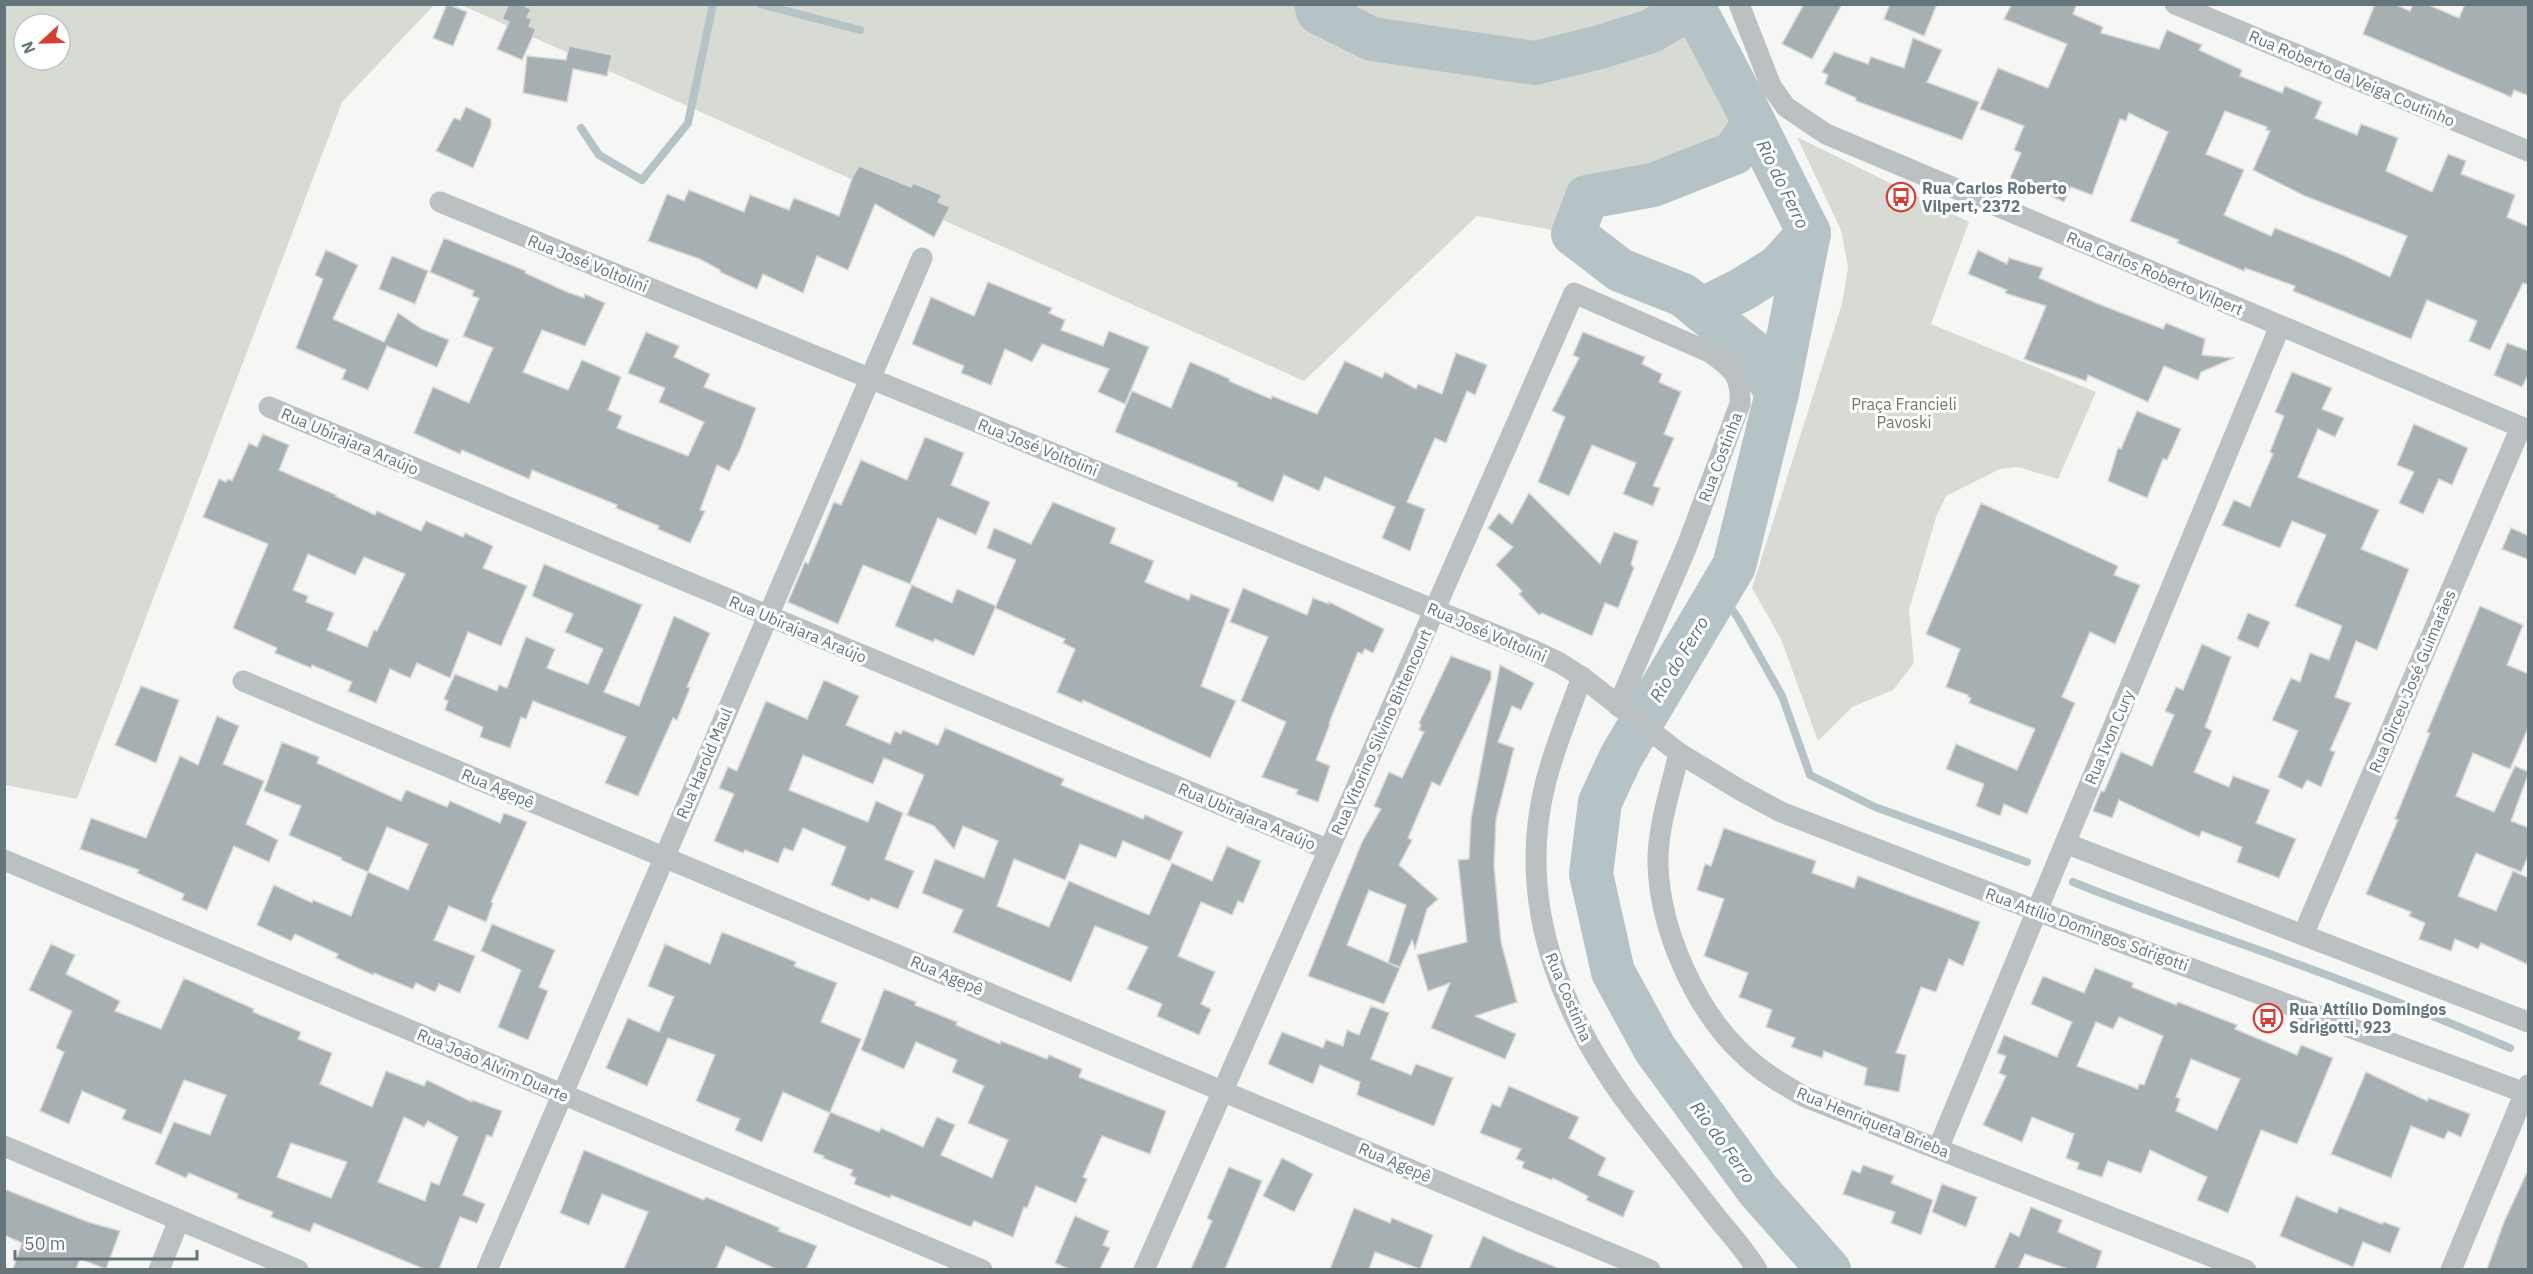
<svg xmlns="http://www.w3.org/2000/svg" width="2533" height="1274" viewBox="0 0 2533 1274" font-family="'IBM Plex Sans',sans-serif">
<style>
.green{fill:#d7dbd3;fill-rule:evenodd}
.lines{fill:none;stroke-linecap:round;stroke-linejoin:round}
.stream{stroke:#b6c3c6;stroke-width:8}
.river{stroke:#b6c3c6;stroke-width:44}
.building{fill:#a6afb2;stroke:#d8d8d6;stroke-width:1.5;fill-rule:evenodd}
.street{stroke:#bbc1c3;stroke-width:21}
.labels{text-anchor:middle;dominant-baseline:central;stroke-width:6;stroke-linejoin:round;paint-order:stroke}
.street-label{font-size:16px;fill:#64767c;stroke:#fff}
.poi-label{font-size:16px;font-weight:bold;fill:#64767c;stroke:#fff;text-anchor:start}
.park-label{font-size:16px;fill:#6d7a66;stroke:#fff}
.water-label{font-size:18px;font-style:italic;fill:#5e7578;stroke:#fff}
</style>
<rect width="100%" height="100%" fill="#f6f6f4"/>
<g class="green">
<path d="M5,4L434,5L342,102L77,799L5,785ZM24,24H60V60H24Z"/>
<polygon points="461,5 1692,5 1739,94 1734,153 1653,185 1587,197 1573,234 1477,216 1304,381"/>
<polygon points="1797,137 1969,222 1931,324 2096,392 2058,479 2018,467 2000,469 1946,496 1936,517 1909,610 1914,663 1893,690 1852,707 1818,741 1781,639 1752,588 1842,304 1848,267 1841,230"/>
</g>
<g class="lines">
<g class="stream">
<polyline points="760,4 860,30"/>
<polyline points="581,128 599,155 642,180 688,123 713,4"/>
<polyline points="1719,591 1738,618 1782,696 1810,775 1875,807 2027,862"/>
<path d="M2073,882C2146,912 2222,936 2297,964C2369,990 2439,1018 2510,1048"/>
</g>
<g class="river">
<polyline points="1316,4 1318,12 1372,39 1535,63 1600,47 1651,31 1693,6"/>
<polyline points="1692,4 1739,93 1809,233 1777,393 1734,566 1621,757 1600,802 1591,874 1613,972 1655,1049 1758,1190 1829,1270"/>
<polyline points="1754,123 1734,153 1653,185 1587,197 1573,234 1620,270 1683,295 1752,351 1777,393"/>
<polyline points="1701,310 1743,289 1778,267 1809,233"/>
</g>
</g>
<g class="building">
<polygon points="447,4 467,12 453,46 433,38"/>
<polygon points="509,4 520,4 531,9 527,17 532,19 529,26 536,29 522,60 497,49 509,22 502,19"/>
<polygon points="1804,4 1842,4 1812,59 1782,44"/>
<polygon points="1890,4 1937,4 1924,36 1884,19"/>
<path d="M2012,4H2077L2073,14L2103,27L2101,33L2159,49L2167,30L2202,45L2199,50L2242,70L2240,76L2282,93L2285,86L2322,102L2315,118L2357,135L2361,124L2398,138L2386,171L2432,192L2448,154L2466,161L2461,174L2515,195L2507,217L2529,227V285L2523,283L2490,350L2469,341L2477,321L2427,300L2411,339L2293,291L2295,286L2245,268L2244,271L2177,243L2179,240L2130,221L2168,132L2129,113L2126,121L2120,119L2092,195L2071,187L2064,202L2010,178L2021,153L2014,150L2024,126L1980,109L1998,68L2048,88L2067,44L2004,19ZM2225,111L2267,127L2266,130L2270,131L2253,170L2305,196L2407,236L2390,277L2345,256L2275,228L2271,236L2224,215L2244,170L2206,154Z"/>
<polygon points="2375,4 2394,4 2410,11 2413,4 2426,4 2459,18 2465,4 2529,4 2529,96 2514,90 2511,97 2363,34"/>
<polygon points="1913,38 1942,50 1927,82 1979,102 1962,140 1856,101 1856,98 1825,84 1828,75 1822,72 1834,52 1868,64 1871,57 1904,68"/>
<polygon points="569,46 612,55 607,76 573,69 567,102 523,93 527,56 566,60"/>
<polygon points="466,107 491,119 491,126 473,168 436,151 454,118 460,120"/>
<polygon points="859,166 911,187 913,183 942,195 938,202 950,207 934,237 875,204 848,270 817,256 803,293 763,274 757,289 720,272 720,270 700,259 648,241 667,194 684,201 689,190 744,212 750,195 789,210 794,198 839,216 853,176"/>
<polygon points="444,238 526,271 525,273 567,292 584,298 585,294 605,303 585,346 542,330 523,372 568,390 582,360 621,377 608,410 622,416 617,428 688,456 704,422 659,402 665,388 628,373 646,332 679,346 674,357 710,374 704,387 756,408 740,450 729,471 717,465 700,510 705,511 690,543 658,529 659,526 616,508 617,505 532,470 529,479 462,450 460,454 414,433 433,387 469,403 493,348 463,336 479,298 472,296 474,291 430,272"/>
<polygon points="326,250 358,265 333,319 384,342 398,313 422,329 449,340 437,367 387,346 368,390 342,379 346,370 296,348 323,279 315,275"/>
<polygon points="1978,250 2007,264 2009,258 2043,268 2039,278 2096,303 2163,329 2166,323 2205,339 2202,355 2234,358 2201,372 2198,380 2164,366 2148,402 2088,375 2086,381 2024,359 2046,306 2005,293 2007,290 1968,274"/>
<polygon points="392,256 428,271 415,304 379,289"/>
<polygon points="988,282 1052,308 1049,313 1065,320 1061,330 1103,346 1109,331 1149,347 1125,404 1098,392 1109,369 1042,344 1032,362 1005,349 991,385 961,373 964,366 912,344 931,297 974,316"/>
<polygon points="1583,332 1645,357 1642,364 1662,374 1659,382 1681,392 1664,434 1674,438 1653,486 1660,488 1653,506 1623,494 1636,463 1592,445 1569,496 1538,482 1565,417 1552,411 1579,358 1573,355"/>
<polygon points="2507,343 2529,351 2529,373 2522,387 2494,375"/>
<polygon points="1456,353 1487,365 1475,395 1467,391 1446,443 1435,438 1407,502 1425,509 1410,551 1382,538 1395,507 1325,477 1319,491 1284,475 1273,502 1237,486 1238,483 1115,432 1132,391 1171,408 1190,362 1230,379 1229,381 1271,399 1272,396 1317,414 1345,361 1382,378 1385,372 1416,389 1418,384 1442,394"/>
<polygon points="2292,372 2332,388 2322,409 2344,418 2335,437 2318,429 2298,477 2379,510 2361,549 2409,569 2377,650 2356,641 2335,697 2351,703 2330,750 2335,752 2321,787 2307,780 2302,789 2278,777 2298,731 2272,720 2291,678 2300,682 2310,653 2329,660 2342,626 2295,606 2326,535 2292,521 2280,548 2222,525 2234,500 2250,507 2273,454 2270,452 2284,416 2275,412"/>
<polygon points="2137,411 2181,429 2167,460 2163,459 2147,498 2108,481 2118,448 2121,449"/>
<polygon points="2414,424 2468,448 2452,485 2439,479 2423,514 2399,503 2414,472 2397,465"/>
<path d="M263,434L289,445L279,470L336,495L335,496L375,515L377,511L421,531L426,521L463,537L465,533L493,546L483,568L527,586L501,646L468,632L450,678L417,663L410,678L390,669L376,703L348,691L352,682L312,665L311,668L275,653L277,648L233,628L268,544L203,517L219,479L226,482L228,479L232,481L249,443L257,447ZM308,554L355,575L364,557L405,574L377,631L374,630L367,647L327,630L334,613L306,602L308,596L293,590Z"/>
<polygon points="925,437 964,453 951,485 990,502 976,535 938,518 910,584 863,565 838,624 788,602 805,562 808,564 834,502 841,505 861,460 907,480"/>
<polygon points="1529,493 1600,564 1614,532 1638,541 1631,564 1634,568 1618,608 1605,603 1592,636 1542,613 1539,615 1519,594 1522,591 1496,565 1513,547 1488,528 1499,513 1512,524"/>
<polygon points="1053,502 1116,528 1110,543 1154,561 1145,582 1189,600 1191,594 1230,609 1201,686 1236,701 1210,758 1083,700 1082,703 1057,692 1075,649 1063,643 1065,639 995,608 1016,560 987,548 994,528 1031,544"/>
<polygon points="1981,503 2118,566 2114,575 2140,585 2115,644 2090,632 2062,697 2075,703 2027,814 2004,804 2000,816 1976,806 1984,784 1946,769 1956,744 2017,770 2035,729 1969,703 1971,698 1968,697 1968,695 1946,687 1960,649 1926,634"/>
<polygon points="2511,528 2529,536 2529,560 2502,549"/>
<polygon points="544,564 642,605 604,692 639,706 674,616 710,633 687,687 690,688 677,720 673,718 638,796 605,783 626,737 533,701 526,719 521,717 510,748 480,737 483,727 445,710 448,701 444,699 455,674 497,691 499,685 507,688 526,637 555,649 547,668 588,684 603,649 565,632 573,614 532,596"/>
<polygon points="912,585 952,603 957,589 996,606 974,656 935,639 933,642 895,626"/>
<polygon points="1243,588 1307,615 1313,598 1329,604 1329,602 1384,629 1373,653 1365,649 1362,654 1358,652 1329,723 1330,724 1316,760 1330,766 1318,802 1296,794 1298,790 1262,777 1286,722 1241,701 1268,637 1230,622"/>
<polygon points="2480,606 2523,625 2507,665 2529,674 2529,726 2510,769 2473,753 2456,796 2494,812 2515,766 2529,772 2511,821 2529,828 2529,854 2521,872 2476,853 2458,896 2496,911 2513,871 2529,878 2529,965 2481,943 2478,949 2455,939 2451,951 2419,939 2425,923 2409,916 2411,912 2366,894 2398,820 2395,819 2430,733 2427,732"/>
<polygon points="2248,613 2270,622 2258,648 2237,639"/>
<polygon points="2202,644 2231,657 2205,727 2212,731 2194,772 2229,787 2233,776 2270,790 2256,823 2296,839 2279,878 2237,862 2242,847 2202,831 2199,837 2119,800 2112,818 2093,811 2101,791 2104,792 2121,752 2152,766 2174,715 2165,711 2176,687 2183,690"/>
<polygon points="1451,656 1491,671 1491,679 1440,786 1432,782 1408,838 1412,840 1399,865 1438,899 1427,909 1415,949 1412,940 1400,967 1388,963 1406,905 1369,890 1347,945 1400,968 1384,1004 1308,976 1362,842 1381,809 1374,806 1389,772 1402,778 1424,732 1419,730 1421,725 1419,723"/>
<polygon points="1500,665 1534,683 1521,710 1512,706 1498,742 1514,748 1496,819 1494,865 1501,942 1517,1002 1475,1016 1516,1034 1505,1059 1431,1028 1450,983 1428,991 1417,955 1467,942 1458,860 1469,859 1471,819"/>
<polygon points="824,680 859,696 846,725 890,744 895,731 901,734 903,730 938,745 945,728 1064,779 1061,785 1143,819 1145,815 1183,832 1170,861 1123,841 1116,858 1080,844 1065,880 1014,859 997,906 1049,927 1069,881 1149,915 1172,863 1212,881 1227,846 1261,861 1243,903 1238,901 1232,915 1201,902 1178,956 1215,972 1201,1004 1211,1009 1199,1035 1157,1016 1162,1004 1127,989 1148,947 1095,926 1071,982 953,932 963,910 922,893 935,859 984,878 998,841 963,826 954,849 934,826 907,815 924,775 884,758 873,784 803,755 789,790 868,822 876,801 903,813 885,859 914,871 898,909 871,898 869,901 831,885 846,847 803,828 793,851 784,848 778,863 745,850 743,853 714,841 734,794 719,788 728,767 737,771 766,701 807,719"/>
<polygon points="141,686 179,700 156,763 115,745"/>
<polygon points="217,716 239,726 223,764 264,781 246,824 278,840 269,862 234,846 207,910 182,900 184,894 137,873 139,870 80,849 91,818 146,838 180,756 198,765"/>
<polygon points="282,742 319,757 317,763 401,801 406,790 447,807 450,801 500,823 504,813 527,822 491,902 493,903 486,922 449,906 434,940 475,956 460,993 439,984 435,992 416,983 413,989 374,973 373,975 336,958 338,954 295,934 291,941 257,925 274,885 312,903 313,900 351,916 368,872 408,890 428,844 387,827 368,872 341,860 342,858 289,835 301,806 264,791"/>
<polygon points="1724,828 1816,861 1812,873 1854,888 1858,876 1980,922 1963,966 1949,959 1936,992 1921,987 1896,1053 1906,1055 1899,1092 1864,1085 1867,1068 1824,1051 1822,1058 1791,1047 1795,1038 1766,1027 1772,1010 1739,997 1748,973 1704,956 1724,899 1697,890 1705,864 1711,866"/>
<polygon points="492,924 555,950 539,987 548,991 528,1040 498,1027 521,970 481,951"/>
<polygon points="722,932 796,962 794,966 837,983 821,1022 861,1039 830,1112 879,1132 881,1128 923,1147 937,1117 955,1125 941,1155 992,1178 1008,1140 968,1123 984,1086 952,1072 957,1060 916,1042 904,1069 861,1050 884,989 916,1002 915,1005 957,1022 956,1025 1000,1044 1001,1041 1047,1059 1049,1055 1082,1069 1079,1077 1166,1111 1150,1154 1102,1136 1083,1177 1087,1179 1076,1203 1036,1186 1027,1208 1024,1207 1013,1237 974,1221 971,1227 891,1195 890,1198 854,1184 856,1178 850,1175 853,1170 823,1158 824,1156 813,1152 830,1113 783,1092 762,1142 735,1130 740,1119 696,1101 715,1055 668,1038 647,1086 606,1068 628,1018 659,1032 674,997 648,986 665,944 710,964"/>
<path d="M51,944L75,955L66,974L120,1001L115,1011L161,1029L184,978L254,1009L253,1012L301,1032L298,1039L332,1053L320,1084L372,1107L386,1071L424,1086L427,1080L472,1102V1100L502,1111L492,1137L487,1135L463,1195L485,1204L477,1223L460,1217L439,1269H424L314,1223L310,1232L271,1217L273,1212L237,1198L238,1194L189,1173L186,1178L155,1164L174,1122L210,1135L226,1095L184,1080L161,1134L122,1119L126,1110L82,1091L69,1124L40,1111L64,1052L56,1048L72,1011L29,990ZM404,1117L424,1127L428,1121L458,1137L439,1185L431,1182L425,1201L378,1182ZM291,1143L347,1162L331,1198L277,1177Z"/>
<path d="M2095,968L2133,983L2132,987L2176,1005L2178,1002L2237,1025L2235,1029L2297,1055L2301,1045L2333,1058L2297,1144L2261,1130L2228,1213L2197,1200L2207,1177L2150,1150L2141,1173L2108,1161L2102,1177L2077,1169L2079,1163L2066,1158L2074,1134L2032,1117L2022,1142L1983,1125L2006,1076L1999,1073L2006,1056L1997,1053L2004,1035L2057,1057L2072,1022L2031,1004L2043,976L2084,993ZM2119,1017L2163,1036L2144,1085L2139,1084L2138,1089L2077,1066L2096,1022L2113,1029ZM2191,1059L2240,1079L2217,1130L2176,1111L2180,1099L2176,1097Z"/>
<polygon points="1371,1006 1389,1013 1371,1059 1411,1075 1416,1064 1453,1078 1434,1126 1357,1095 1360,1082 1320,1065 1313,1084 1268,1064 1282,1032 1323,1048 1326,1040 1343,1046 1347,1030 1359,1035"/>
<polygon points="2366,1072 2427,1101 2429,1098 2470,1114 2461,1137 2448,1131 2444,1139 2411,1126 2391,1178 2331,1154"/>
<polygon points="1509,1086 1579,1117 1569,1138 1606,1158 1598,1175 1634,1191 1623,1217 1586,1200 1588,1196 1553,1178 1552,1180 1522,1168 1524,1162 1516,1159 1521,1149 1480,1133 1492,1104 1500,1107"/>
<polygon points="584,1150 704,1200 706,1197 780,1228 778,1231 817,1246 806,1269 776,1269 726,1246 716,1269 624,1269 648,1212 602,1194 589,1225 560,1213"/>
<polygon points="1282,1158 1313,1174 1294,1212 1263,1196"/>
<polygon points="1863,1165 1894,1176 1891,1183 1933,1200 1921,1235 1891,1223 1895,1212 1843,1194 1852,1170 1860,1173"/>
<polygon points="1229,1167 1262,1181 1225,1269 1191,1269 1212,1221 1207,1218"/>
<polygon points="2529,1168 2529,1269 2487,1269 2504,1222"/>
<polygon points="1942,1184 1977,1197 1966,1227 1932,1212"/>
<polygon points="4,1189 88,1222 120,1231 106,1269 80,1259 76,1269 13,1269 22,1243 4,1235"/>
<polygon points="2296,1196 2337,1213 2339,1207 2382,1224 2384,1222 2400,1228 2390,1253 2363,1242 2353,1267 2280,1236"/>
<polygon points="2031,1207 2062,1220 2058,1232 2102,1251 2096,1269 2068,1269 2025,1254 2018,1269 1994,1269 2010,1232 2019,1237"/>
<polygon points="1354,1208 1390,1223 1392,1218 1433,1235 1420,1269 1375,1252 1369,1269 1330,1269"/>
<polygon points="1075,1216 1109,1231 1103,1245 1110,1248 1100,1269 1069,1269 1055,1263"/>
<polygon points="1483,1236 1513,1250 1560,1269 1469,1269"/>
</g>
<g class="lines">
<g class="street">
<polyline points="1739,4 1771,86 1786,107 1826,134 2528,430"/>
<polyline points="2175,4 2528,151"/>
<polyline points="440,202 1535,651 1560,663 1582,677 1679,753 1740,790 1781,812 2037,911 2528,1094"/>
<polyline points="269,407 1329,850"/>
<path d="M1582,677C1569,713 1554,748 1545,785C1514,911 1567,1029 1645,1126C1669,1157 1694,1188 1718,1219C1731,1235 1746,1251 1757,1270"/>
<polyline points="243,681 1650,1270"/>
<path d="M1679,753C1671,789 1657,828 1658,865C1660,930 1696,1012 1745,1056C1763,1073 1784,1085 1805,1097L2246,1270"/>
<polyline points="2065,843 2528,1022"/>
<polyline points="4,860 982,1270"/>
<polyline points="2303,935 2521,427"/>
<polyline points="4,1146 298,1270"/>
<polyline points="1938,1149 2280,326"/>
<polyline points="159,1270 179,1220"/>
<polyline points="487,1270 922,258"/>
<path d="M1144,1270L1574,293L1711,353C1734,370 1741,375 1740,404L1687,546L1618,706"/>
<polyline points="2451,1270 2528,1085"/>
</g>
</g>
<defs>
<g id="bus-ring" transform="scale(1.5)"><circle r="9.5" fill="#fff" stroke="#d64034" stroke-width="1.5"/><path d="M-5-6H5V4H4V6H2V4H-2V6H-4V4H-5ZM-3.5-4V0h7V-4ZM-3.5 1.2v1.5H-2V1.2ZM2 1.2v1.5H3.5V1.2Z" fill="#d64034"/></g>
</defs>
<g fill-rule="evenodd">
<use href="#bus-ring" x="1901" y="197"/>
<use href="#bus-ring" x="2268" y="1018"/>
</g>
<g class="labels">
<g class="street-label">
<text transform="translate(2352 78) rotate(23)">Rua Roberto da Veiga Coutinho</text>
<text transform="translate(588 263) rotate(22)">Rua José Voltolini</text>
<text transform="translate(2155 273) rotate(23)">Rua Carlos Roberto Vilpert</text>
<text transform="translate(350 441) rotate(23)">Rua Ubirajara Araújo</text>
<text transform="translate(1038 447) rotate(22)">Rua José Voltolini</text>
<text transform="translate(1720 457) rotate(-69)">Rua Costinha</text>
<text transform="translate(798 629) rotate(23)">Rua Ubirajara Araújo</text>
<text transform="translate(1487 632) rotate(23)">Rua José Voltolini</text>
<text transform="translate(2412 681) rotate(-67)">Rua Dirceu José Guimarães</text>
<text transform="translate(1381 732) rotate(-66)">Rua Vitorino Silvino Bittencourt</text>
<text transform="translate(2109 737) rotate(-67)">Rua Ivon Cury</text>
<text transform="translate(704 763) rotate(-67)">Rua Harold Maul</text>
<text transform="translate(498 788) rotate(23)">Rua Agepê</text>
<text transform="translate(1247 816) rotate(23)">Rua Ubirajara Araújo</text>
<text transform="translate(2087 929) rotate(20)">Rua Attílio Domingos Sdrigotti</text>
<text transform="translate(947 975) rotate(23)">Rua Agepê</text>
<text transform="translate(1569 997) rotate(67)">Rua Costinha</text>
<text transform="translate(493 1065) rotate(23)">Rua João Alvim Duarte</text>
<text transform="translate(1873 1122) rotate(22)">Rua Henriqueta Brieba</text>
<text transform="translate(1395 1162) rotate(23)">Rua Agepê</text>
</g>
<g class="poi-label">
<text x="1922" y="188">Rua Carlos Roberto<tspan x="1922" dy="18">Vilpert, 2372</tspan></text>
<text x="2289" y="1009">Rua Attílio Domingos<tspan x="2289" dy="18">Sdrigotti, 923</tspan></text>
</g>
<g class="park-label">
<text x="1904" y="404">Praça Francieli<tspan x="1904" dy="18">Pavoski</tspan></text>
</g>
<g class="water-label">
<text transform="translate(1783 184) rotate(64)">Rio do Ferro</text>
<text transform="translate(1679 659) rotate(-59)">Rio do Ferro</text>
<text transform="translate(1723 1142) rotate(54)">Rio do Ferro</text>
</g>
</g>
<rect width="2533" height="1274" fill="none" stroke="#64767c" stroke-width="12"/>
<g transform="translate(42 42) rotate(248)"><circle r="28" fill="#ffffff" stroke="#c1c8cb" stroke-width="1.5"/>
<path d="M0-4.5L10 22L0 15L-10 22Z" fill="#d64034"/>
<text y="-9" font-size="16" font-weight="bold" text-anchor="middle" fill="#64767c">N</text>
</g>
<path d="M15 1250v9h182v-9" fill="none" stroke="#64767c" stroke-width="3"/>
<text x="24" y="1250" font-size="18" fill="#64767c" stroke="#ffffff" stroke-width="4.5" paint-order="stroke">50 m</text>
</svg>
